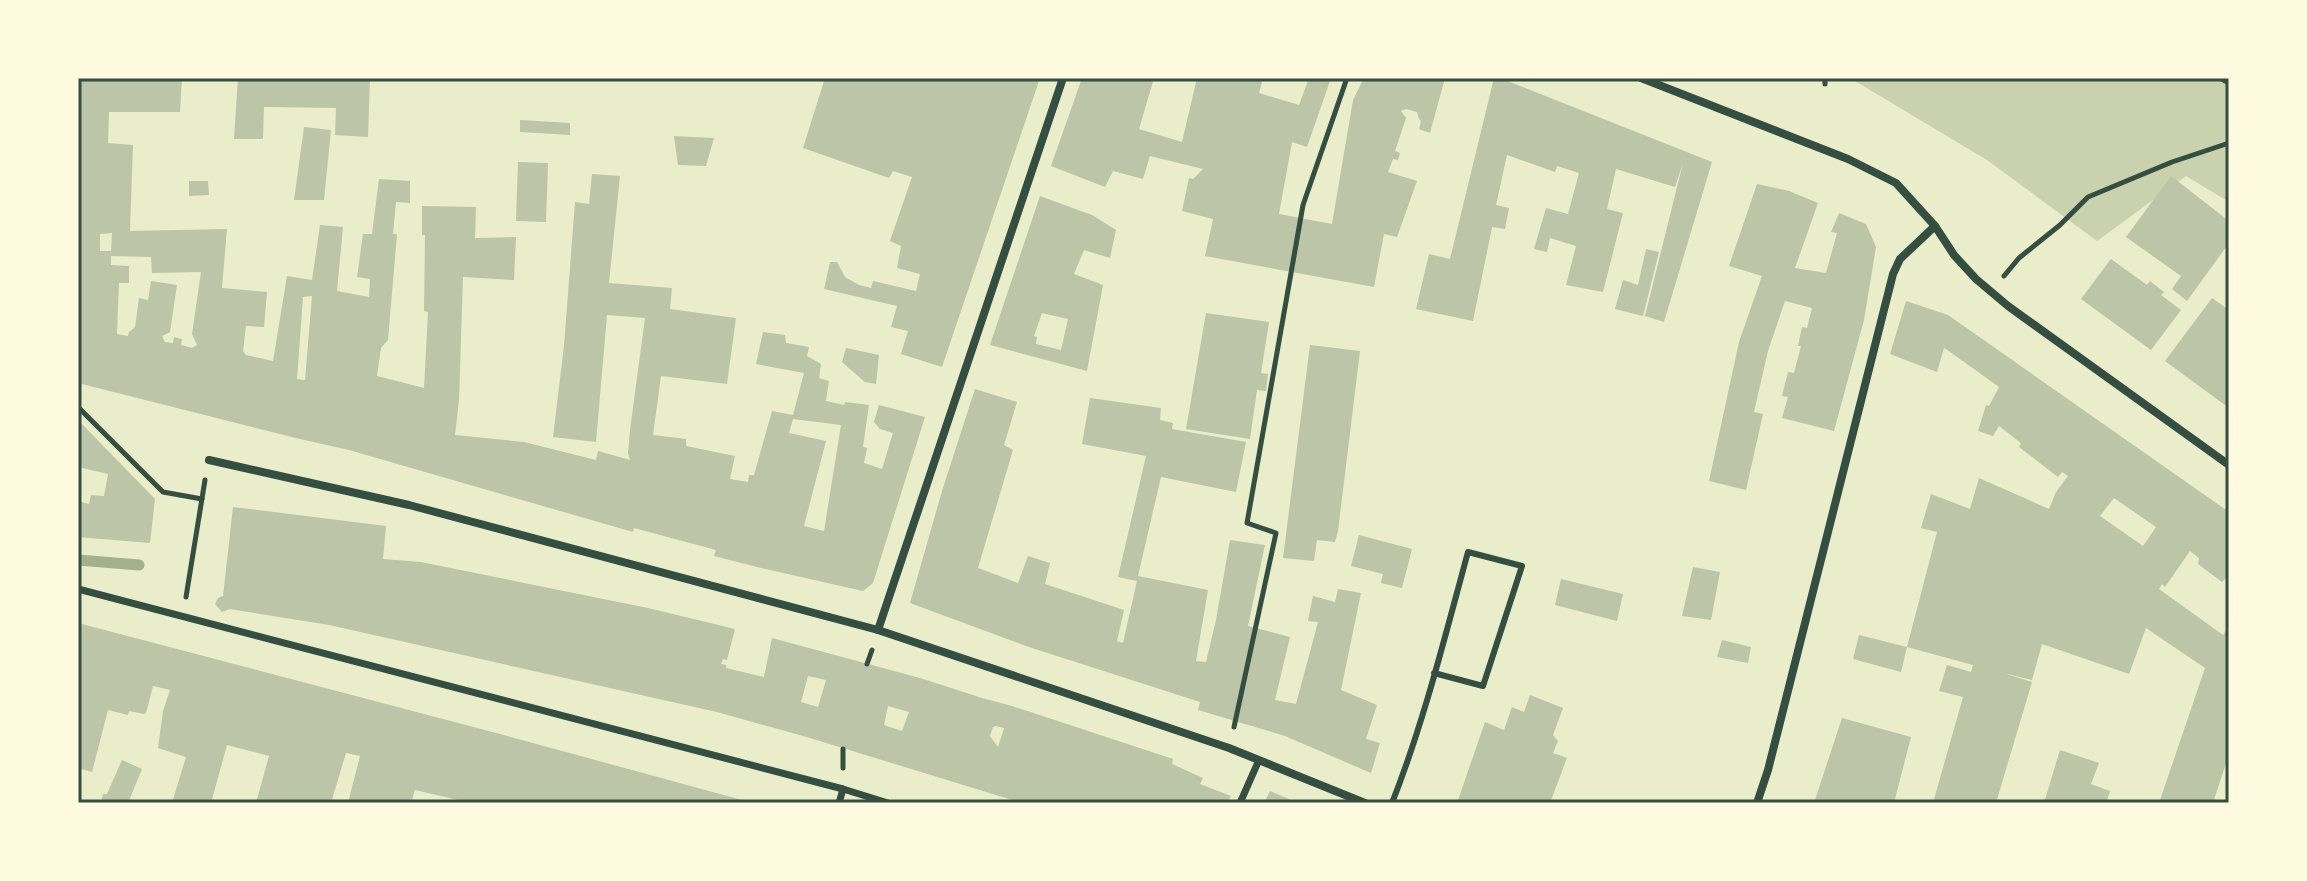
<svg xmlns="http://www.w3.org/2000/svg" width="2307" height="881" viewBox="0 0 2307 881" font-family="'Golos Text',sans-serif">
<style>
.green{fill:#cad2ad}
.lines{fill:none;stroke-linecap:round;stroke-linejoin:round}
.stream{stroke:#a3b18a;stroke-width:11}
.building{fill:#bcc5a7;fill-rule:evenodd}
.path{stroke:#344e41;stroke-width:5}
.service{stroke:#344e41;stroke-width:6}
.pedestrian{stroke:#344e41;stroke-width:7}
.minor{stroke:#344e41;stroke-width:8}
.neatline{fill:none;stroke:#344e41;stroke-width:3}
</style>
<rect width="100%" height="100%" fill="#e9edc9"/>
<polygon class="green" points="1850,78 2229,78 2229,202 2186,176 2097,241 1987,160"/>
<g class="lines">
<polyline class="stream" points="78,560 139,565"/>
</g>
<g class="building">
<path d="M78,78H182L180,112H109L108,143L133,145L130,231L227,229L222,288L267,292L264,327L246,326L243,351L246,355L273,361L287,276L312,280L320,225L343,227L337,291L369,297L370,279L357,277L363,234H372L379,179L410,181V203L396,202L393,234H397L388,340L381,348L377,376L424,388L428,312L424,311L425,235H422V206L476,207L475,238L516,237L514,280L463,277L459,400L455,435L524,442L596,460L598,451L630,460L628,453L630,430L645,318L607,315L596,442L553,437L564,346L575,202L589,204L592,174L620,176L609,283L672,288L670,309L736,318L727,384L661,376L653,435L686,439V446L735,456L730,479L748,482L749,475H754L772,411L793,415L804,373L756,364L763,332L785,335L786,343L809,347L807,356L821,364L819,378L829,381L826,401L844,405L845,402L869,405L863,447L867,448L864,463L882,469L893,433L880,429L874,422L879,405L925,417L873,583L863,591L757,567L714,556L716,550L634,528L633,532L349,450L300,439L78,383ZM112,233L111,251H100V234ZM111,256L151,257L152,273L201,272L192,334L197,345L192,348L181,345L182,339L174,337L173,343L165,342L162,336L170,332L177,285L151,281L148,300L139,298L135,327L129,332L128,336L117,334L119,283H129V266L111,265ZM312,296L305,380L297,379L303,297ZM793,419L841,425L824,531L804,526L826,441L789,433Z"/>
<polygon points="238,78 370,78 368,137 335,135 336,108 264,107 263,139 234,139"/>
<polygon points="825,78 1040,78 942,367 901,354 908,331 891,327 897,306 824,289 830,262 837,262 845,277 859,285 871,288 873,281 916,291 920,274 897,268 901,246 890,241 912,177 893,171 889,178 803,148"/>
<polygon points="1082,78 1154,78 1139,129 1182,142 1197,78 1217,78 1230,81 1230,78 1263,78 1259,93 1299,105 1309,78 1331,78 1307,147 1292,142 1279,214 1332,224 1353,100 1364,78 1445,78 1430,133 1419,129 1421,121 1419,119 1417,112 1406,109 1401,111 1406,118 1395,151 1400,153 1398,160 1393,159 1388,172 1417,181 1397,237 1384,234 1374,287 1205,256 1213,219 1182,211 1189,178 1193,179 1203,169 1150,156 1143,179 1113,171 1105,187 1051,166"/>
<polygon points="1494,78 1500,78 1712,162 1664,322 1645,316 1683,163 1675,187 1616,169 1607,209 1623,213 1603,292 1566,285 1576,246 1550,238 1547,252 1534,249 1546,208 1568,214 1579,173 1557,166 1555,172 1507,155 1496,205 1509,208 1505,229 1492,227 1473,321 1416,309 1429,254 1450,259"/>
<polygon points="520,120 570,123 570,135 520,132"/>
<polygon points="304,127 331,130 324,200 294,200"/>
<polygon points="674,136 714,138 706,166 678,165"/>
<polygon points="518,162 548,163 546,222 516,221"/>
<polygon points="2171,176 2229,221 2229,243 2187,301 2172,289 2181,276 2126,237"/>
<polygon points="189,181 208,181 209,195 189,196"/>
<polygon points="1757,184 1789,191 1818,203 1795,268 1826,273 1837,233 1831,232 1839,213 1866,224 1876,247 1864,320 1834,431 1782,418 1788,397 1782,396 1788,372 1794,373 1801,346 1798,346 1802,327 1807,328 1812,308 1785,301 1768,351 1754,412 1763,414 1746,490 1709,481 1739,342 1762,276 1729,266"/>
<path d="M1040,196L1092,215L1116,230L1110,258L1084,250L1074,274L1103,285L1087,371L990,345ZM1042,313L1068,319L1061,350L1036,344L1037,337L1034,336Z"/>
<polygon points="1646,249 1659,252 1643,316 1615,309 1623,280 1638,285"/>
<polygon points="2111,259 2147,285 2150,281 2164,292 2161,295 2181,310 2151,350 2081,299"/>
<polygon points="2212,298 2229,310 2229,408 2165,361"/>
<path d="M1906,301L1948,315L2229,512V579L2227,577L2222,582L2198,564L2199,558L2190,551L2165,587L2162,584L2159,589L2223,635L2229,625V754L2213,803H2159L2205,668L2146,628L2129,674L2042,644L2032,680L2003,673L2032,682L1996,803H1933L1963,697L1939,691L1947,665L1971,672L1973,665L1907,647L1937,532L1921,528L1931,494L1970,509L1979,478L2049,509L2056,492L2068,476L2062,472L2058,477L2019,447L2021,443L1999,426L1993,436L1978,431L1986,405L1989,406L1999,387L1946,349L1944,348L1937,372L1890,354ZM2114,498L2156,527L2143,546L2100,516Z"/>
<polygon points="1206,313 1269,322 1261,373 1268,374 1266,391 1257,390 1250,439 1186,429"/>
<polygon points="1310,345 1360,351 1338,531 1335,542 1317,540 1314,561 1283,558"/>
<polygon points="846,348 879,355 876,384 865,382 842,362"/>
<polygon points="975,389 1017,402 1004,445 1013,450 978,568 1018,583 1028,556 1050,563 1045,584 1124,610 1117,641 1123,643 1137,581 1118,577 1146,456 1082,444 1090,398 1161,408 1160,420 1173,423 1172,429 1246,442 1236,492 1161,477 1138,576 1208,590 1196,661 1206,662 1216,620 1230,540 1265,545 1248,626 1290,637 1275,700 1296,704 1318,622 1308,621 1313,596 1335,602 1338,589 1361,593 1341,690 1377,705 1366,739 1380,743 1371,773 1285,736 1198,710 1200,702 1029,647 910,603 942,491"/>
<polygon points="78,420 155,499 150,543 78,537 78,501 89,504 91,495 104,496 108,474 78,467"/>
<path d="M233,507L386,526L383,559L421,562L648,608L735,629L727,660L723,659L721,664L726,665V668L764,677L772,638L920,678L982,698L1012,706L1173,759L1172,764L1203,778L1200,784L1231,796L1227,803H1022L810,738L717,712L329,625L230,609L222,612L215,604L218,598L223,596ZM808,676L826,680L818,707L801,702ZM888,706L909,712L902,731L884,725ZM996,726L1004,728L998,747L990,736L993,727Z"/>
<polygon points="1359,535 1412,549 1402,588 1381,583 1383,574 1351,566"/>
<polygon points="1693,567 1720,572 1711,620 1682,616"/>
<polygon points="1561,579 1623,594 1617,621 1555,605"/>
<polygon points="78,623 500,734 753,803 471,803 415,790 411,803 348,803 360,756 346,753 331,803 256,803 269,756 227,745 211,803 172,803 186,757 158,748 163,711 170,690 153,686 146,713 144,714 129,711 128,715 108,710 92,772 78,768"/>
<polygon points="1859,635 1907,647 1901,672 1853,659"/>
<polygon points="1722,640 1751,647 1748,663 1717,657"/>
<polygon points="1530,695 1563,708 1553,735 1558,741 1553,753 1567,758 1550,803 1457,803 1485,722 1504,730 1512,707 1524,712"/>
<polygon points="1842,718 1911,737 1894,803 1814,803"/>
<polygon points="2060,750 2099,763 2091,784 2110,791 2106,803 2044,803"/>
<polygon points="122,760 142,769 128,803 101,803 103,794 107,794"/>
<polygon points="1270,791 1298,803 1264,803"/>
</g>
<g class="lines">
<g class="path">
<polyline points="2220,78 2229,83"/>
<polyline points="1825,84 1825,78"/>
<polyline points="2004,276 2019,258 2060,225 2088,197 2172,162 2229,143"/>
<polyline points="78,407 163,492 202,499"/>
<polyline points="186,597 205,480"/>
<polyline points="867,664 872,650"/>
<polyline points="1234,727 1276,533 1247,523 1303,205 1347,78"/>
<polyline points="843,768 843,749"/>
</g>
<path class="service" d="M1392,803C1424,722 1445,636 1468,552L1522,566L1483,686L1434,673"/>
<g class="pedestrian">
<polyline points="78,589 843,789 888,803"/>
<polyline points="839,803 843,789"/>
<polyline points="1240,803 1259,760"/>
</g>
<g class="minor">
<polyline points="1641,78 1848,159 1896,183 1935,226 1954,255 1976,279 2008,306 2229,465"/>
<polyline points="209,460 409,505 878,630 1229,748 1365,803"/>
<polyline points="878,630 1063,78"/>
<polyline points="1757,803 1768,770 1893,274 1900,259 1935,226"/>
</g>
</g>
<rect width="2307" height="881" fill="none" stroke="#fefae0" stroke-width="160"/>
<rect x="80" y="80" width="2147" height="721" class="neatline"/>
</svg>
